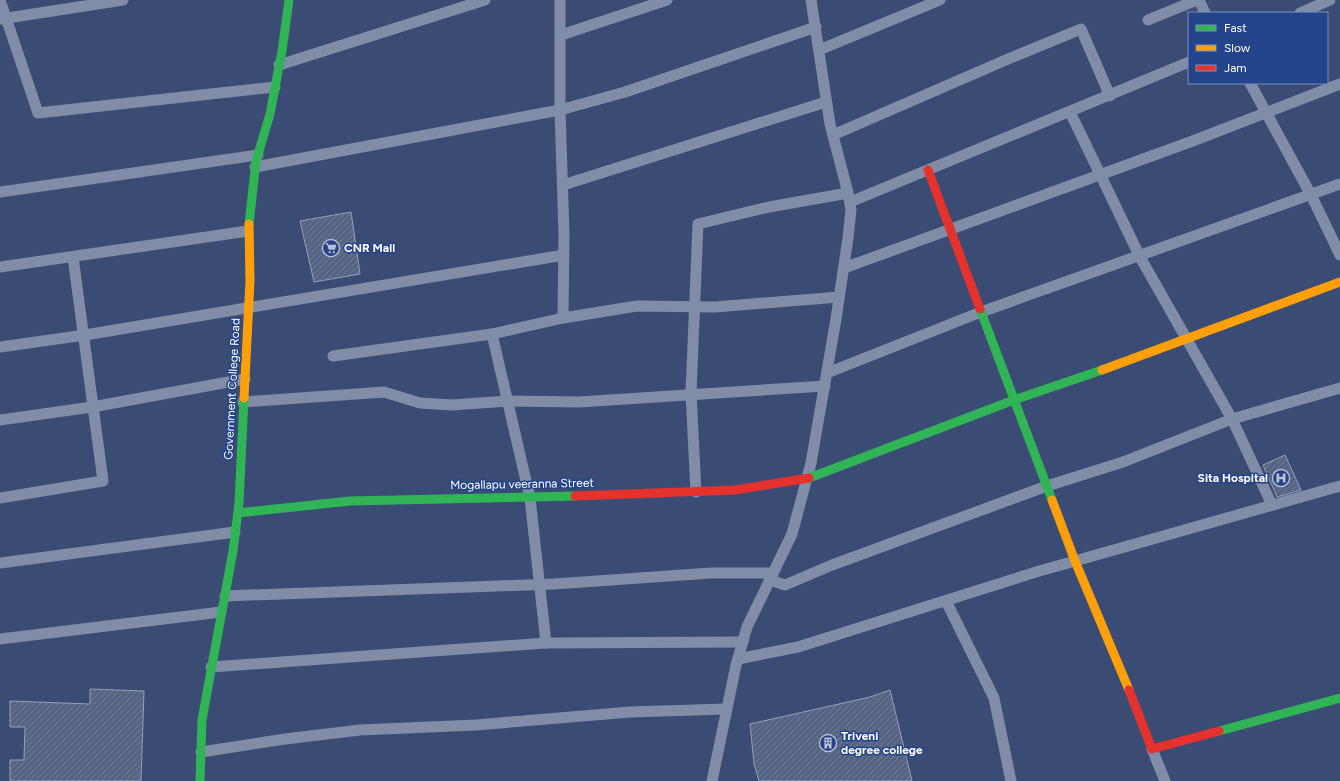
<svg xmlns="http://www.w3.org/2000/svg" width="1340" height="781" viewBox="0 0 1340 781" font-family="Figtree,sans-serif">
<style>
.building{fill:url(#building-hatch);stroke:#95a0b6}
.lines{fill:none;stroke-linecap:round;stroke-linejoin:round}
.street{stroke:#818da7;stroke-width:11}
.fast{stroke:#30b455;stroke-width:9}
.slow{stroke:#ff9f0a;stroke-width:9}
.jam{stroke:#e5322d;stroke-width:9}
.labels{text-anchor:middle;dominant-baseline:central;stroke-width:3;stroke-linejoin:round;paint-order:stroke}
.poi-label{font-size:12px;font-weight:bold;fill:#fff;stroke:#23448a;text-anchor:start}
.street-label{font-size:12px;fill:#fff;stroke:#23448a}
</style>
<defs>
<pattern id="building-hatch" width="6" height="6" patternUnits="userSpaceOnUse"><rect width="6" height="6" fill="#566484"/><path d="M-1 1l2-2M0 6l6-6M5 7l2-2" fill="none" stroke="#6f7b96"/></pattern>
</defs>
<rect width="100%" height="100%" fill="#3a4c73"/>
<g class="building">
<polygon points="351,212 360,274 314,282 300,221"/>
<polygon points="1285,455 1301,490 1277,497 1263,465"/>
<polygon points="90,689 144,691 141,781 10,781 10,760 24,760 25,727 10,727 10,701 90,704"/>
<polygon points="890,690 912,781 759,781 754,764 750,724 870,697"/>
</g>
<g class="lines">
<g class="street">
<polyline points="0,0 38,113 275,87"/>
<polyline points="560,0 560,110 564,234 563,318"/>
<polyline points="1199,0 1205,13"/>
<polyline points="1300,13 1330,0"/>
<polyline points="1,19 123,0"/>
<polyline points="1148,20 1197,0"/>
<polyline points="561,35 667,0"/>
<polyline points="819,50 940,0"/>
<polyline points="279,65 485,0"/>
<polyline points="1250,83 1311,195 1340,255"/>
<polyline points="1070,112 1140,257 1232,419 1272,505"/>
<polyline points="833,135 1008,59 1081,29 1110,96"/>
<polyline points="255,167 560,110 625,92 816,27"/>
<polyline points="563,185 826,102"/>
<polyline points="0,192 258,155"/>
<polyline points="850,202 1189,62"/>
<polyline points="0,267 248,231"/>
<polyline points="844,268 1190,142 1340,84"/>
<polyline points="492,334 530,498 546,643"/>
<polyline points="0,347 85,335 564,255"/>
<polyline points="333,356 492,334 563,318 637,306 715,307 839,297"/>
<polyline points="827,373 981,312 1340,184"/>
<polyline points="243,402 384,392 420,403 452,405 508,401 579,402 825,386"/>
<polyline points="0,420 92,407 245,379"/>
<polyline points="696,492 691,393 698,224 769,207 848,193"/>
<polyline points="0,498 103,481 73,257"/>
<polyline points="0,563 235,532"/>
<polyline points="770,580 785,585 832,565 1047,486 1123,462 1232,419 1340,388"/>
<polyline points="225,596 554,584 711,573 773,573"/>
<polyline points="946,601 994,698 1011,781"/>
<polyline points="0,639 221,612"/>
<polyline points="738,659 798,647 1036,572 1340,486"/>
<polyline points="211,667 546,643 743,642"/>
<polyline points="1152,749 1165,781"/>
<polyline points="201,752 285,739 360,730 476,725 630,712 726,709"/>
<polyline points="712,781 736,665 747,627 792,534 811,463 836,319 848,238 851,210 848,193 830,124 811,0"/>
</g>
<g class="fast">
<polyline points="249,224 256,161 270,114 282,51 289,0"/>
<polyline points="980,309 1052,500"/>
<polyline points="809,478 1014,400 1102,370"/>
<polyline points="238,513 350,501 575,496"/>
<polyline points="1219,731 1340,698"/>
<polyline points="200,781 202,720 233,551 239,503 244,398"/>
</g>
<g class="slow">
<polyline points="1102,370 1340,282"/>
<polyline points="244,398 250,281 249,224"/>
<polyline points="1052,500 1075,561 1129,690"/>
</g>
<g class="jam">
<polyline points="928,170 980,309"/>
<polyline points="575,496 735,490 809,478"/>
<polyline points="1129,690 1152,749 1219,731"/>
</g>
</g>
<defs>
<g id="supermarket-ring" transform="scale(0.9)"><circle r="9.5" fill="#23448a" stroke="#bac0ce" stroke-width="1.5"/><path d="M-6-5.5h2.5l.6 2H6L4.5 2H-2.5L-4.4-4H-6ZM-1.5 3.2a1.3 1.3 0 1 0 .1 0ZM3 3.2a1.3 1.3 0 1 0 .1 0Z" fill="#bac0ce"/></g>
<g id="hospital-ring" transform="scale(0.9)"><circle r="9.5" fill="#23448a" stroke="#bac0ce" stroke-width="1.5"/><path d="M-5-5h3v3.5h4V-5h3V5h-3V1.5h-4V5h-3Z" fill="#bac0ce"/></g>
<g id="building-ring" transform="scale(0.9)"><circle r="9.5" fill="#23448a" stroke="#bac0ce" stroke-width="1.5"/><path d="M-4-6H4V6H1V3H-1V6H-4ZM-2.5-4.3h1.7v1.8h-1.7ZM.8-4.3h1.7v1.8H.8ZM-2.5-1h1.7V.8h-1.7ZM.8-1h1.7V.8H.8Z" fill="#bac0ce"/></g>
</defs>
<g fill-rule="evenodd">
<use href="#supermarket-ring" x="331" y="248"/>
<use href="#hospital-ring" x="1281" y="478"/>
<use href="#building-ring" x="828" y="743"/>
</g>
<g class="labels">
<g class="poi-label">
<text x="344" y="248">CNR Mall</text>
<text x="1268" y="478" text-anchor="end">Sita Hospital</text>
<text x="841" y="736">Triveni<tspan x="841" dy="14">degree college</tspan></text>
</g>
<g class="street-label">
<text transform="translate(232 389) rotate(-87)">Government College Road</text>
<text transform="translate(522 484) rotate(-1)">Mogallapu veeranna Street</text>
</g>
</g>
<rect x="1188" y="12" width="140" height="72" fill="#23448a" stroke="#7b8fb9"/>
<rect x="1196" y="25" width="20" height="6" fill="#30b455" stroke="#7b8fb9"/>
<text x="1224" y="32" font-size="12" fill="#ffffff">Fast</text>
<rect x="1196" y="45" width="20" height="6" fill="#ff9f0a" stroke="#7b8fb9"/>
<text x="1224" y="52" font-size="12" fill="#ffffff">Slow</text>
<rect x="1196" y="65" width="20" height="6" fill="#e5322d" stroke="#7b8fb9"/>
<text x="1224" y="72" font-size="12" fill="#ffffff">Jam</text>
</svg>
